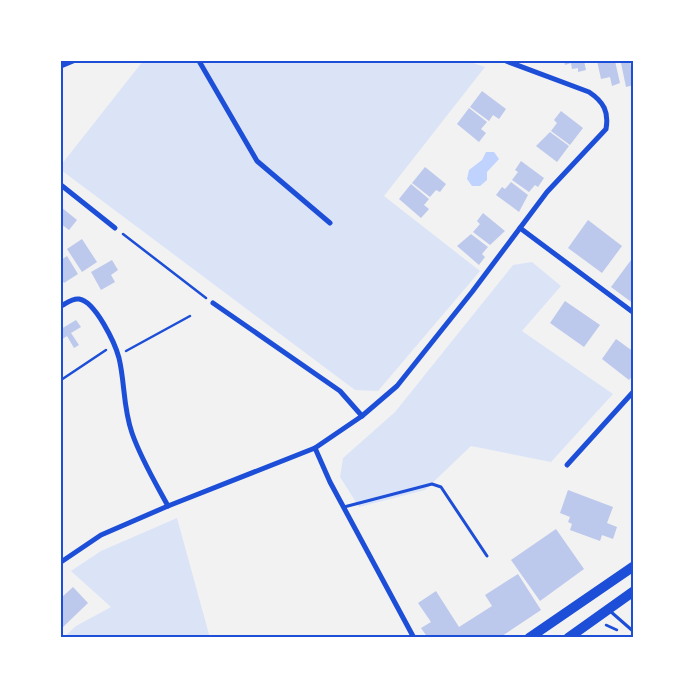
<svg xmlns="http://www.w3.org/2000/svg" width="695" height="699" viewBox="0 0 695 699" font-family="'Libre Baskerville',serif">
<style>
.green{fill:#dbe4f7}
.water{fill:#bfd3fe}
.building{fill:#bdc9ec}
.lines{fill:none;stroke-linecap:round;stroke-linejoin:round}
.path{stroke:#1d4ed8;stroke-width:2.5}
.service{stroke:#1d4ed8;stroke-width:3}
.minor{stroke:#1d4ed8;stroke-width:5}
.secondary{stroke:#1d4ed8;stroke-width:10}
.neatline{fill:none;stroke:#1d4ed8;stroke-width:2}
</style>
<rect width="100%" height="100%" fill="#f2f2f2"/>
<g class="green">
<polygon points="143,61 467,61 485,67 384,196 480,271 378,391 355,390 61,170 61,165"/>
<polygon points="532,262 561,286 522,331 613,394 551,462 471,446 425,490 359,507 340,477 343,458 395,412 513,265"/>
<polygon points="177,518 210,638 63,638 76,626 111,607 71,571 101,551"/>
</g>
<polygon class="water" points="486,152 494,152 499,159 487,172 487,180 480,186 472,186 467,179 469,170 482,160"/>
<g class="building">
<polygon points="564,61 584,61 586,70 578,72 578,68 572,69 571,63 565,65"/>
<polygon points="597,61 615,61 620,83 612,86 610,77 601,79"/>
<polygon points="630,61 634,85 626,87 621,63"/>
<polygon points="482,91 506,109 499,119 493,115 489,121 470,107"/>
<polygon points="469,108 487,122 481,129 486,133 479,142 457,124"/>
<polygon points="561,111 583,128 570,145 551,131 557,123 554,120"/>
<polygon points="550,132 569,146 557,162 536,146"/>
<polygon points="521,161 544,178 538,187 535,185 529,192 512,180 518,172 515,170"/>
<polygon points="425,167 446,184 440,192 436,190 430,197 412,183"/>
<polygon points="511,182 528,195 519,212 496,195 502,187 505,189"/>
<polygon points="411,184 429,199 424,205 429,209 421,218 399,199"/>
<polygon points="61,207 77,220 69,230 61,224"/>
<polygon points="483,213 505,231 490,245 473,232 480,224 477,221"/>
<polygon points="588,220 622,246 602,273 568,248"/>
<polygon points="471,234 488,247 482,254 485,257 479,265 457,246"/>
<polygon points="82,239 97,262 82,272 67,249"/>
<polygon points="67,256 78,274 64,283 61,279 61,260"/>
<polygon points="634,256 634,304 611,287"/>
<polygon points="112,260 118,270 111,275 115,282 101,290 91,272"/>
<polygon points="565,301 600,325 584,347 550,323"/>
<polygon points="76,320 81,327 71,333 79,345 74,348 67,336 61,340 61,329"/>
<polygon points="616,339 634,352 634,374 629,380 602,359"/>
<polygon points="568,490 613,507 607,523 617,527 613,539 602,535 600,541 570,530 572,524 568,522 570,517 560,513"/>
<polygon points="556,529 584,569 540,601 511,560"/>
<polygon points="518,574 541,610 499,638 428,638 421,628 431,622 418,603 436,591 459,627 492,606 485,595"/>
<polygon points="73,587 88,603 61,629 61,598"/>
</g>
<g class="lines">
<g class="path">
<polyline points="123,234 206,298"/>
<polyline points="126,351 190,316"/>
<polyline points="61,380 106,350"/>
<polyline points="606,625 617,630"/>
</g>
<g class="service">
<polyline points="344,507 432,484 441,487 487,556"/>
<polyline points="610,611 634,632"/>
</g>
<g class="minor">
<polyline points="199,61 257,161 330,223"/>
<polyline points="61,66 73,61"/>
<polyline points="61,185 115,228"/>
<polyline points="520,228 634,313"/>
<polyline points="213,303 340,391 362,416"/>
<path d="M61,306C67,303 72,298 79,299C95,301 115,343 119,358C125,383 123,408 132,433C141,459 155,482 168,506"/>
<polyline points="315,448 330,482 414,638"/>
<polyline points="567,465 634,391"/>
<path d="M61,562L101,535L168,506L315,448L362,416L397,386L472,292L547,192L606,129C609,112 604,102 589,92L506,61"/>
</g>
<g class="secondary">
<polyline points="529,638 634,566"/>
<polyline points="568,638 634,591"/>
</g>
</g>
<rect width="695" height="699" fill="none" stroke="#ffffff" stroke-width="125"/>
<rect x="62" y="62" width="570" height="574" class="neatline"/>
</svg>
